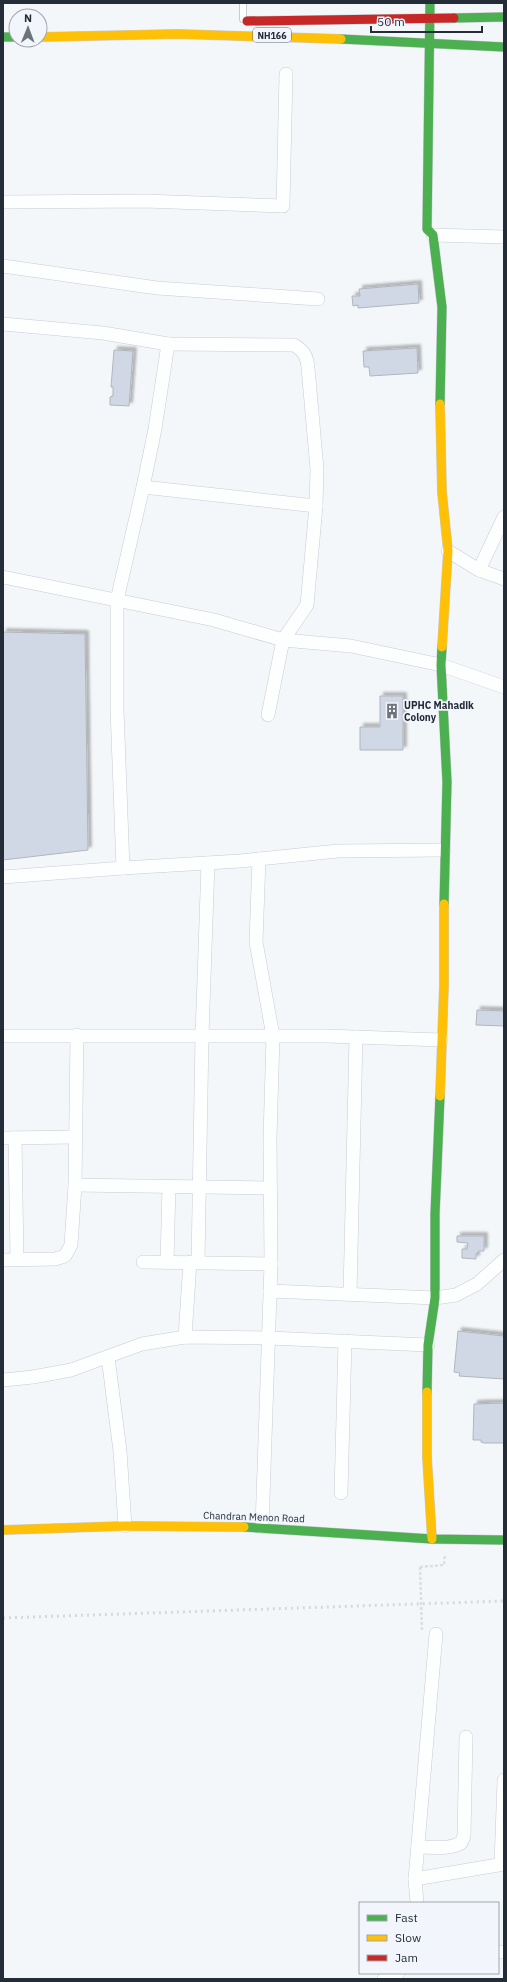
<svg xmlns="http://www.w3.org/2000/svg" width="507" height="1982" viewBox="0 0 507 1982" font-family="'IBM Plex Sans',sans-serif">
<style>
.building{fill:#d0d8e5;stroke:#b1b6bc;filter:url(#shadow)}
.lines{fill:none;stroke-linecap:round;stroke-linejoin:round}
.lane-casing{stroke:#c7ccd3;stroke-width:8}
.street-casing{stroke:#c7ccd3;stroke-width:14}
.fast-casing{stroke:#c7ccd3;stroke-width:10}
.slow-casing{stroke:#c7ccd3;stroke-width:10}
.jam-casing{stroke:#c7ccd3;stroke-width:10}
.path{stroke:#dddee0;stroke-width:2.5;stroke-dasharray:3 2;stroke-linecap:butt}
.lane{stroke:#fdfefe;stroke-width:6}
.street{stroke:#fdfefe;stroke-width:13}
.fast{stroke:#4caf50;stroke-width:9}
.slow{stroke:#ffc107;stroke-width:9}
.jam{stroke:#c62828;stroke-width:9}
.rail{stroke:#d7d8d9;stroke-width:3;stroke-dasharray:2 4;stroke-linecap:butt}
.path-bridge{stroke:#dddee0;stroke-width:2.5;stroke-dasharray:3 2;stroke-linecap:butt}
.labels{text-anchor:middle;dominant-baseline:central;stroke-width:3.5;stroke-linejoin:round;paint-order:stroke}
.shield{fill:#f2f6fc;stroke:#626972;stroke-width:1}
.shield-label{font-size:9px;font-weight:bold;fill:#242c37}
.poi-label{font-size:10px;font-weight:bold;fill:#242c37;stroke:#f2f6fc;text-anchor:start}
.street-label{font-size:10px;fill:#242c37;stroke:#f2f6fc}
</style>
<defs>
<filter id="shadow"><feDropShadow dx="3.5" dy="-3.5" stdDeviation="1" flood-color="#0004"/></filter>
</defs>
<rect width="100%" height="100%" fill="#f4f7fa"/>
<g class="building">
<polygon points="418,284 419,303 358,308 358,305 353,306 352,296 360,296 359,289"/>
<polygon points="417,348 418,373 370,376 369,367 364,367 363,351"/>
<polygon points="114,350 133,351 129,406 110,405 110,397 113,396 113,387 111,387"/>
<polygon points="3,632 85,634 88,850 3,860"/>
<polygon points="380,696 403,696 403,750 360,750 360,727 380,727"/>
<polygon points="477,1010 504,1011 504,1026 476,1025"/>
<polygon points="457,1236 484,1236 484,1251 479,1251 476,1254 476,1259 462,1258 462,1249 467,1249 468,1243 457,1242"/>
<polygon points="458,1331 504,1336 504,1379 459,1376 460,1373 454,1372"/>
<polygon points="504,1403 504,1443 484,1443 481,1442 481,1440 473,1440 474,1404"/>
</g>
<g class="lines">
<g class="lane-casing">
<polyline id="lane" points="243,19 243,3"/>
</g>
<g class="street-casing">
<g id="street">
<polyline points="3,202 145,201 283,206 286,74"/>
<polyline points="433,235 504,237"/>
<polyline points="3,266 157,288 318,299"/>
<polyline points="3,324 103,333 168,344 155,429 143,487"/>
<path d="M168,344L294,345C304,351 307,356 308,368L317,469L316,506"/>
<polyline points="448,551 479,570 504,579"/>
<polyline points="479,570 504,517"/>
<polyline points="3,577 214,620 283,640 351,646 441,665 504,687"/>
<polyline points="259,859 256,942 273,1036 270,1138 271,1264 262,1527"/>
<polyline points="123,868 117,709 117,600 143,487 316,506 307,605 283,640 268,715"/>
<polyline points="3,877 123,868 240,861 338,851 444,850"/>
<polyline points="3,1036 326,1036 441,1040"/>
<polyline points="3,1138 75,1137"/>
<polyline points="15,1138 17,1259"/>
<polyline points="75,1185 270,1188"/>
<polyline points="3,1260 55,1259 65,1256 71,1245 75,1185 77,1035"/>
<polyline points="143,1262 271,1264"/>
<polyline points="167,1262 169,1187"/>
<polyline points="198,1262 202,1036 208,863"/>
<polyline points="270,1291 435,1298 456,1295 477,1284 504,1260"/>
<polyline points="350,1294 356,1037"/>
<polyline points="185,1337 190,1262"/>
<polyline points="108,1357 120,1451 125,1526"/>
<polyline points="3,1380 33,1377 71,1370 142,1344 185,1337 269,1338 428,1345"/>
<polyline points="341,1493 345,1341"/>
<path d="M418,1847C432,1847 448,1850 461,1843L464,1836L466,1737"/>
<polyline points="501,1864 504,1780"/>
<polyline points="415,1879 436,1634"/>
<polyline points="417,1903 415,1879 504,1864"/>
<polyline points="498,1952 504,1952"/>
<polyline points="384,1979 398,1973"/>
</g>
</g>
<g class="fast-casing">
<g id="fast">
<polyline points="430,3 427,229 433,235 442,307 440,404"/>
<polyline points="454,18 504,17"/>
<polyline points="3,37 16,37"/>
<polyline points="341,39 504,47"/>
<polyline points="442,647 441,665 447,782 444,904"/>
<polyline points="427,1392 428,1345 435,1298 435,1214 440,1096"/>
<polyline points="244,1527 432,1539 504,1540"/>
</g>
</g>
<g class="slow-casing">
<g id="slow">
<polyline points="40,37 178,34 341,39"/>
<polyline points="440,404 442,492 448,551 442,647"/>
<polyline points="440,1096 444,985 444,904"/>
<polyline points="427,1392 427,1457 432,1539"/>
<polyline points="3,1530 125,1526 244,1527"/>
</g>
</g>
<g class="jam-casing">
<polyline id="jam" points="247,21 454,18"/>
</g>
<polyline class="path" points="420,1567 444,1565 445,1554"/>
<use href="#lane" class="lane"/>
<use href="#street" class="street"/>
<use href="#fast" class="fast"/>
<use href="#slow" class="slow"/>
<use href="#jam" class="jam"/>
<polyline class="rail" points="3,1618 504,1601"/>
<polyline class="path-bridge" points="420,1567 422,1632"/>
</g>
<defs>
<g id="building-bare" transform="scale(1.2)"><path d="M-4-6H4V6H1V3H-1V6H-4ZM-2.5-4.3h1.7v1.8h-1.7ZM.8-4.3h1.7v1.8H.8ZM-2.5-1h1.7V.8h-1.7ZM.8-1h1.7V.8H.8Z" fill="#6d737b" stroke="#f2f6fc" stroke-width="2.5" paint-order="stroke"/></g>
</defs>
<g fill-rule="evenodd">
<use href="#building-bare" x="392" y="711"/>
</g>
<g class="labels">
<rect class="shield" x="253" y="28" width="38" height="14" rx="3"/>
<g class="shield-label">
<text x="272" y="35">NH166</text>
</g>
<g class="poi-label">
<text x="404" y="705">UPHC Mahadik<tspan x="404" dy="12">Colony</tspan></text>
</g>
<g class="street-label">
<text transform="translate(254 1517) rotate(2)">Chandran Menon Road</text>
</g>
</g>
<rect width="507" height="1982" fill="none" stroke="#242c37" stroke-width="8"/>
<rect x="359" y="1902" width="140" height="72" fill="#f2f6fc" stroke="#a0a5ad"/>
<rect x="367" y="1915" width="20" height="6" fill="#4caf50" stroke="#a0a5ad"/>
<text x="395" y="1922" font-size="12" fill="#242c37">Fast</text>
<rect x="367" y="1935" width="20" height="6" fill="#ffc107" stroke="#a0a5ad"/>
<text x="395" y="1942" font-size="12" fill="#242c37">Slow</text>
<rect x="367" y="1955" width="20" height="6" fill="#c62828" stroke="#a0a5ad"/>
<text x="395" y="1962" font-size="12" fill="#242c37">Jam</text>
<g transform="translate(28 28) rotate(1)"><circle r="19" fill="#f2f6fc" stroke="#a0a5ad"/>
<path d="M0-3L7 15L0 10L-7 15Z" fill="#6d737b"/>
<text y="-6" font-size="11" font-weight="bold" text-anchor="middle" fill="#242c37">N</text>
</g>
<path d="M371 26v6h111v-6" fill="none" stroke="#242c37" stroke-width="2"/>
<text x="377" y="26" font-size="12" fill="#242c37" stroke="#f2f6fc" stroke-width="3" paint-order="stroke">50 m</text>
</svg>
